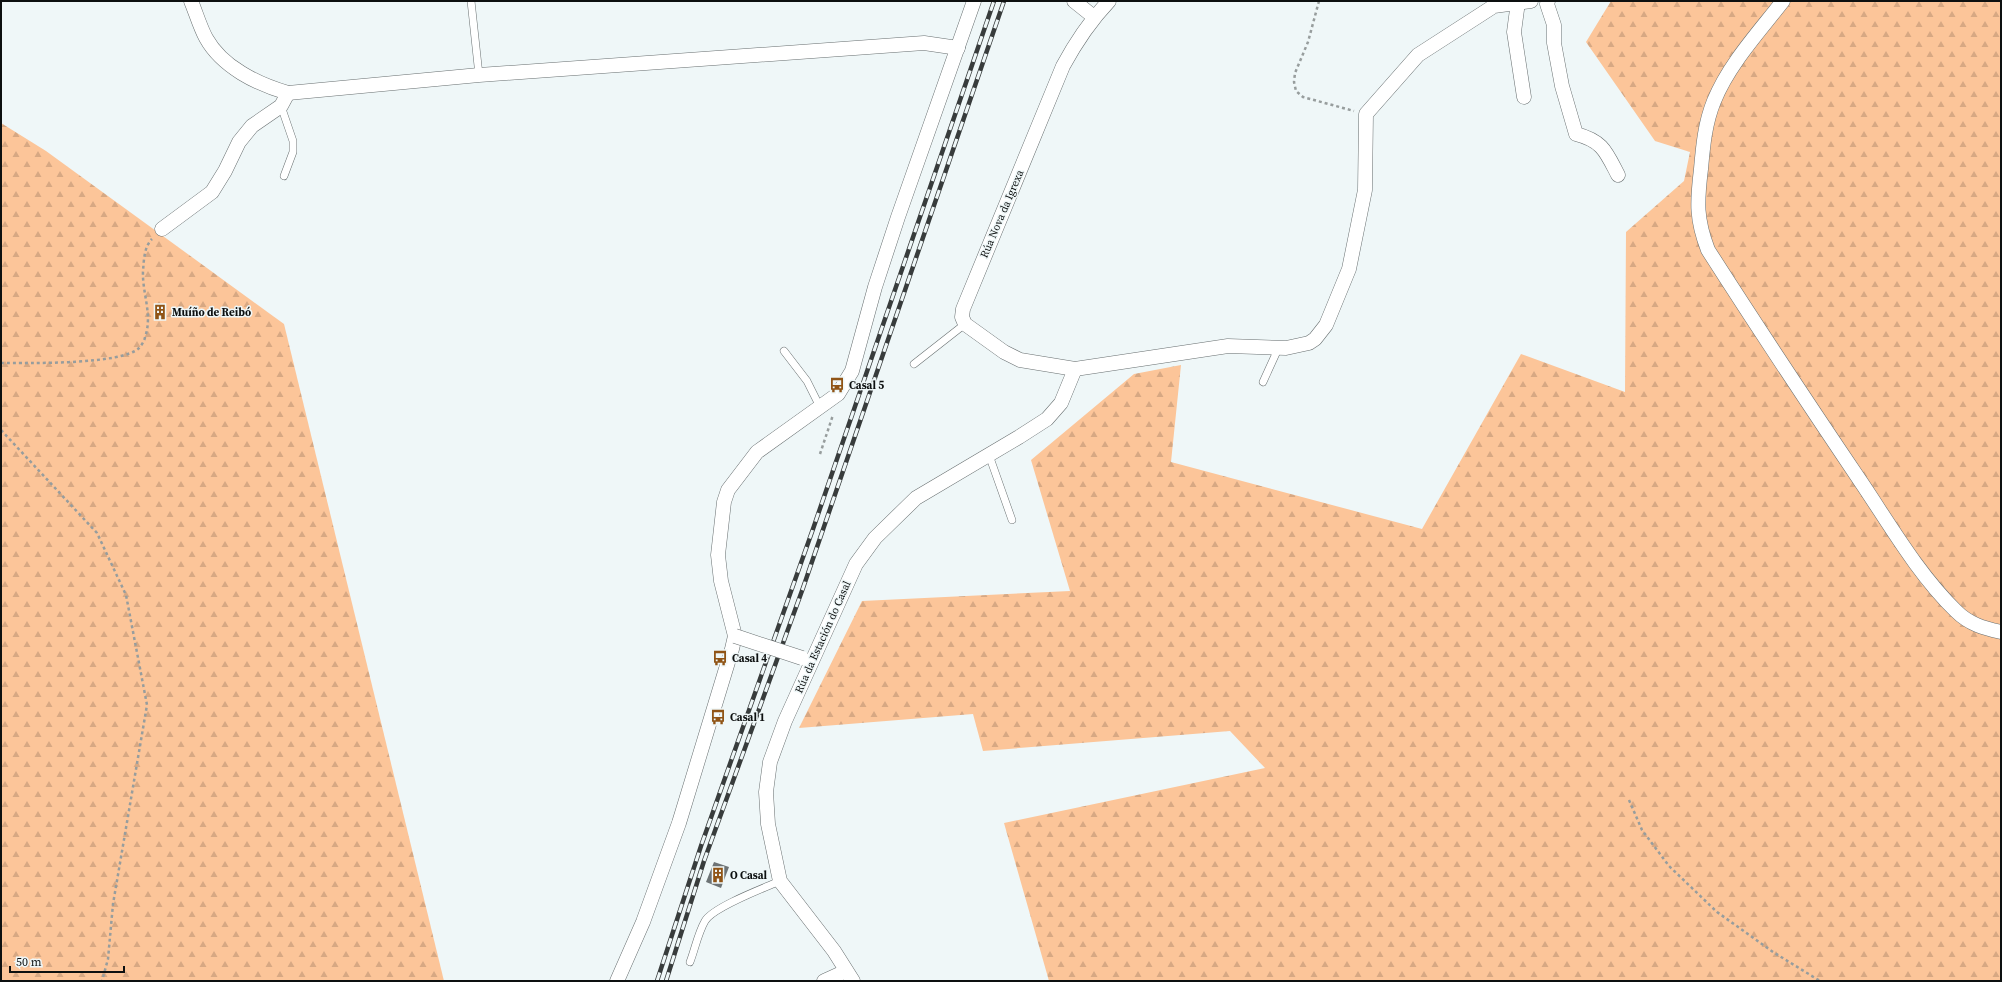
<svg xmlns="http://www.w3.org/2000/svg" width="2002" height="982" viewBox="0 0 2002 982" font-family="'Source Serif 4',serif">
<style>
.forest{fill:url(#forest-firs)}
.building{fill:#6d7375}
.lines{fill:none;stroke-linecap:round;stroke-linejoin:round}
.service-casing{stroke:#686f70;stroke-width:8}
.minor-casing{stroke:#686f70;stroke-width:15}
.path{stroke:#979d9d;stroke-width:2.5;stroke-dasharray:3 3;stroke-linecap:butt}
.service{stroke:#fff;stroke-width:7}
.minor{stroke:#fff;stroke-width:14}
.rail-casing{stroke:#383c3c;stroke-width:4.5}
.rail{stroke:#eff7f8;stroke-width:3;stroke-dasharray:9;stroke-linecap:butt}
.minor-bridge-casing{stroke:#686f70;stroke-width:15;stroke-linecap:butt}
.minor-bridge{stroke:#fff;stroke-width:14}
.labels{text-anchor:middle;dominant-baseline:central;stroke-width:3;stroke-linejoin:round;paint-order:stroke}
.street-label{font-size:11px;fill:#0d1010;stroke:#eff7f8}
.poi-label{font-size:11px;font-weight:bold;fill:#0d1010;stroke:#eff7f8;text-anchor:start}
</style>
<defs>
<pattern id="forest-firs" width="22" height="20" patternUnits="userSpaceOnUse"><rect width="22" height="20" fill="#fcc599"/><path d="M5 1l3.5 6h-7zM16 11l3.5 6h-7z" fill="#d7a883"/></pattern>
</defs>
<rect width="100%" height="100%" fill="#eff7f8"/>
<g class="forest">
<polygon points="1611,1 2001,1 2001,981 1049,981 1004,823 1265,768 1230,731 983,751 973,714 799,728 862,601 1070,591 1031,460 1134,374 1181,365 1171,462 1422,529 1521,354 1625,392 1626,232 1684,181 1690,152 1655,141 1586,42"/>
<polygon points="1,123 46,151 284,324 444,981 1,981"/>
</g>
<polygon class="building" points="714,862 729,867 721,888 706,882"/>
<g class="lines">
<g class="service-casing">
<g id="service">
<polyline points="471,1 479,75"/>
<polyline points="281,106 293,141 293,152 284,176"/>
<polyline points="784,351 807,381 820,407"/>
<polyline points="914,364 965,324"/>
<polyline points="1263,382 1278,349"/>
<polyline points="989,455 1012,520"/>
<path d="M690,962C695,949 698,933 705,921C713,907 764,888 780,881"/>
</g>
</g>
<g class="minor-casing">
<g id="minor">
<path d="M191,1C196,13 200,27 206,38C222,67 257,84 288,93L479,75L924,43L958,48"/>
<polyline points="1074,1 1094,17"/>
<path d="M1109,1C1090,21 1076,42 1063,66L963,309L962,317L965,324L1004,352L1020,360L1075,369L1228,346L1286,348L1309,343L1315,339L1326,325L1349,269L1365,190L1366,114L1418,55L1494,6L1531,1"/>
<path d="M1548,1L1547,4L1554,25V43L1562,86L1576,134C1603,141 1606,152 1618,175"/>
<path d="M1783,1C1759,32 1729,64 1714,101C1705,123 1703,146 1701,169C1697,202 1696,219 1708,250C1758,328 1809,405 1861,482C1890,525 1918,574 1956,611C1969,624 1983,628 2001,632"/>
<polyline points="1518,2 1514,32 1524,97"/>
<polyline points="162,229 212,192 225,171 239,142 252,126 281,106 288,93"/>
<polyline points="617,981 643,922 679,823 732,649 735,636 721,581 718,555 724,502 728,490 757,452 838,394 852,371 875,287 898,217 974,1"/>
<polyline points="824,981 846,971"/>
<polyline points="853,981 834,951 780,881 768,824 766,792 770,762 785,721 856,564 875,538 916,498 1019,437 1047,419 1061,403 1075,369"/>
</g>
</g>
<g class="path">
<polyline points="1319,1 1308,42 1295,73 1294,82 1296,91 1303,97 1354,111"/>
<path d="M1,363C27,363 122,365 139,348C141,346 145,340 145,337C153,315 142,293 143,271C144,260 144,247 152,239"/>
<polyline points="1,430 97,533 126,595 147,705 113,904 108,959 102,981"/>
<polyline points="820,454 833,415"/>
<polyline points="1629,800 1642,830 1669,866 1717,912 1773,952 1820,981"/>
</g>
<use href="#service" class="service"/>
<use href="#minor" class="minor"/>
<g class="rail-casing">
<g id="rail">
<polyline points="657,981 701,846 813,529 994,1"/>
<polyline points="666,981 704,861 803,588 1004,1"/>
</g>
</g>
<use href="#rail" class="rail"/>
<g class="minor-bridge-casing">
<polyline id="minor-bridge" points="735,636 802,658"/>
</g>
<use href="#minor-bridge" class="minor-bridge"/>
</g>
<defs>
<g id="building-bare" transform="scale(1.2)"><path d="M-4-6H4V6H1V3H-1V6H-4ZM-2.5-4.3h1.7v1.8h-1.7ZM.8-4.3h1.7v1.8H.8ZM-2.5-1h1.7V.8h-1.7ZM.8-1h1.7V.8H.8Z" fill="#905416" stroke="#eff7f8" stroke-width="2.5" paint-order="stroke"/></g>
<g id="bus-bare" transform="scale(1.2)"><path d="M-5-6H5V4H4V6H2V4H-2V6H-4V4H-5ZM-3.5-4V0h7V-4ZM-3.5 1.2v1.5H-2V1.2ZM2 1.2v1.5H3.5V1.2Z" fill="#905416" stroke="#eff7f8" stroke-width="2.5" paint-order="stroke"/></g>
</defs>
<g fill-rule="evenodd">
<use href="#building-bare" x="160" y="312"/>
<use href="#bus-bare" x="837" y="385"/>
<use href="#bus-bare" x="720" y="658"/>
<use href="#bus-bare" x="718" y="717"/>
<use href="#building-bare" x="718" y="875"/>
</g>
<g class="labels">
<g class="street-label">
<text transform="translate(1002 214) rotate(-67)">Rúa Nova da Igrexa</text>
<text transform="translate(823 637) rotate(-66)">Rúa da Estación do Casal</text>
</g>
<g class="poi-label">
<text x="172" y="312">Muíño de Reibó</text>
<text x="849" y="385">Casal 5</text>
<text x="732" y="658">Casal 4</text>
<text x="730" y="717">Casal 1</text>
<text x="730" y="875">O Casal</text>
</g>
</g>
<rect width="2002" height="982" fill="none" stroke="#0d1010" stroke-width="4"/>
<path d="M10 966v6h114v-6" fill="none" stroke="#0d1010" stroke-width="2"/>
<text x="16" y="966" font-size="12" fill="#0d1010" stroke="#eff7f8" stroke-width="3" paint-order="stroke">50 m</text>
</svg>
